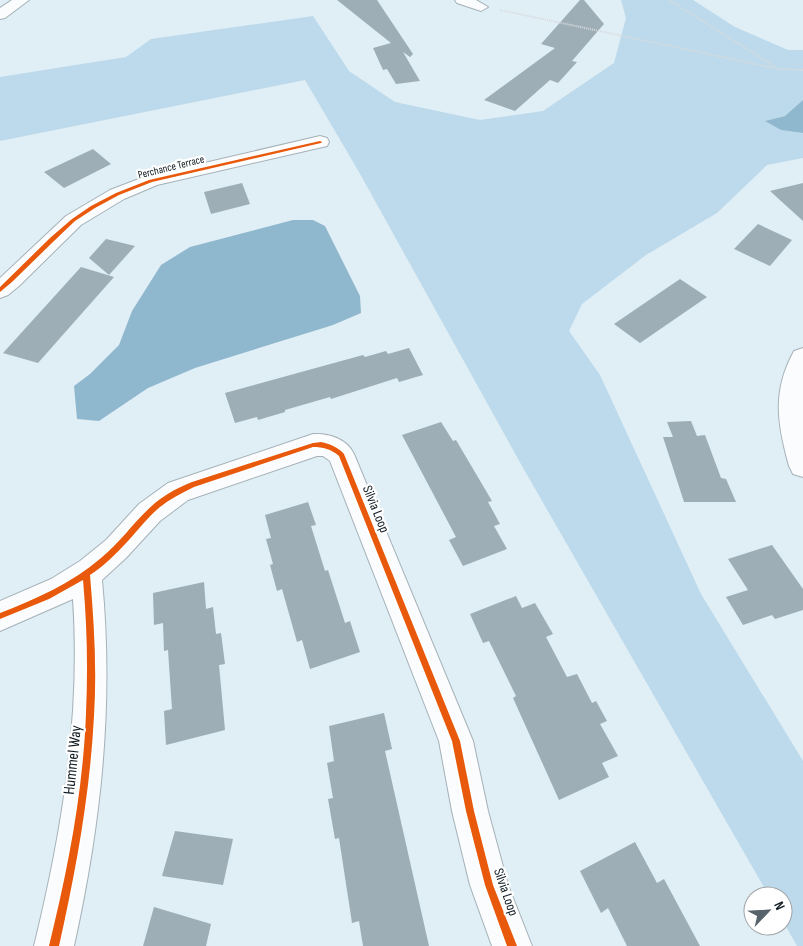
<svg xmlns="http://www.w3.org/2000/svg" width="803" height="946" viewBox="0 0 803 946" font-family="'Sofia Sans Condensed',sans-serif">
<style>
.green{fill:#bcdaeb}
.water{fill:#8fb7cd}
.building{fill:#9daeb7}
.lines{fill:none;stroke-linecap:round;stroke-linejoin:round}
.street-casing{stroke:#a5b1b7;stroke-width:2}
.path{stroke:#d7dbde;stroke-width:2;stroke-dasharray:1 1;stroke-linecap:butt}
.street{fill:#fafcfe;fill-rule:evenodd}
.cycleway-casing{stroke:#fff;stroke-width:3}
.cycleway{fill:#e8590c;fill-rule:evenodd}
.labels{text-anchor:middle;dominant-baseline:central;stroke-width:4.5;stroke-linejoin:round;paint-order:stroke}
.far-street-label{font-size:11px;fill:#0f1a20;stroke:#fff}
.street-label{font-size:14px;fill:#0f1a20;stroke:#fff}
.near-street-label{font-size:16px;fill:#0f1a20;stroke:#fff}
</style>
<rect width="100%" height="100%" fill="#e0eef6"/>
<polygon class="green" points="621,0 693,0 735,27 788,50 803,50 803,100 785,116 766,121 781,130 803,133 803,158 767,165 717,213 646,255 582,304 569,331 600,375 701,594 803,761 803,946 797,946 783,921 783,896 769,896 522,466 359,172 305,80 0,141 0,77 126,57 151,39 313,16 349,71 395,102 480,120 543,111 614,63 626,18"/>
<g class="water">
<polygon points="803,100 803,133 781,130 765,121 785,116"/>
<polygon points="293,220 313,220 325,226 360,296 361,313 333,325 195,368 148,388 99,421 77,419 74,386 90,374 119,345 132,311 161,265 190,247"/>
</g>
<g class="building">
<polygon points="337,0 377,0 413,54 410,57 403,52 420,81 396,84 387,69 383,70 373,48 391,43"/>
<polygon points="580,0 584,0 604,24 572,61 577,62 558,83 550,80 515,111 484,100 555,48 541,44"/>
<polygon points="93,149 111,164 64,188 44,172"/>
<polygon points="242,183 250,204 211,214 204,192"/>
<polygon points="803,183 803,221 770,191"/>
<polygon points="758,224 792,240 770,266 734,249"/>
<polygon points="106,239 135,246 109,275 89,258"/>
<polygon points="81,267 114,277 38,363 3,353"/>
<polygon points="680,279 707,297 640,343 614,324"/>
<polygon points="409,348 423,375 399,382 397,378 331,399 330,397 285,410 285,412 258,420 257,417 235,423 225,393 363,355 365,357 386,351 388,354"/>
<polygon points="691,421 697,436 705,435 721,478 726,479 736,502 684,502 663,437 673,437 667,422"/>
<polygon points="441,422 453,441 456,440 492,501 488,502 500,524 494,526 507,549 463,566 449,540 456,537 402,435"/>
<polygon points="308,502 316,525 311,526 325,571 328,570 345,623 350,621 360,652 310,669 302,640 297,642 282,589 277,591 270,565 273,564 266,539 271,538 265,515"/>
<polygon points="772,545 803,589 803,610 775,619 772,615 743,625 726,597 748,590 728,559"/>
<polygon points="204,582 206,609 213,607 216,634 221,633 225,664 219,665 225,730 166,745 164,711 172,709 168,650 164,651 163,623 154,625 153,593"/>
<polygon points="516,596 522,608 535,603 553,634 546,637 567,677 577,674 592,703 596,701 607,721 600,724 618,756 602,763 609,777 559,800 513,698 516,696 489,641 483,643 470,614"/>
<polygon points="384,713 392,749 385,751 429,946 363,946 359,921 352,923 339,838 335,839 328,799 333,798 327,763 334,761 329,726"/>
<polygon points="175,831 233,839 223,885 162,876"/>
<polygon points="635,842 657,883 664,879 700,946 627,946 608,908 601,913 580,871"/>
<polygon points="154,907 211,924 206,946 143,946"/>
</g>
<g class="lines">
<g class="street-casing">
<g id="street">
<polygon points="12,0 29,0 5,18 0,19 0,8"/>
<polygon points="455,0 476,0 488,7 481,11 457,3"/>
<polygon points="320,136 327,138 329,142 327,146 157,185 124,199 81,225 19,286 8,295 0,298 0,278 66,216 110,190 144,177"/>
<path d="M803,348V477L793,474L789,466C777,423 772,391 794,351Z"/>
<path d="M313,434C329,433 347,439 354,454L473,741L488,811L508,885L532,946H492L470,885L452,811L439,741L330,461L323,456H317L188,500L160,521L126,558L102,580C114,706 101,823 74,946H34C62,832 81,717 73,599L0,631V601L51,579L80,561L106,540L139,504L168,483Z"/>
</g>
</g>
<g class="path">
<polyline points="669,0 776,67"/>
<polyline points="500,10 779,69 803,70"/>
</g>
<use href="#street" class="street"/>
<g class="cycleway-casing">
<g id="cycleway">
<polygon points="320,141 322,142 321,143 152,182 119,195 95,208 75,221 54,241 12,282 0,292 0,287 50,238 72,219 91,206 116,193 149,180"/>
<path d="M321,442C330,444 338,447 344,454L460,741L474,811L493,885L517,946H507L485,885L466,811L452,741L339,456C331,449 323,447 313,447L194,487C182,493 170,499 160,507C148,517 138,530 128,541C116,554 104,566 90,575C94,622 97,669 94,716C90,794 76,870 59,946H49C68,869 83,792 86,713C88,668 87,624 83,580L49,599L0,619V613C36,599 72,583 101,558C121,542 135,520 155,503C166,494 179,487 192,482L313,443Z"/>
</g>
</g>
<use href="#cycleway" class="cycleway"/>
</g>
<g class="labels">
<g class="far-street-label">
<text transform="translate(171 167) rotate(-14)">Perchance Terrace</text>
</g>
<g class="street-label">
<text transform="translate(376 509) rotate(68)">Silvia Loop</text>
<text transform="translate(506 892) rotate(71)">Silvia Loop</text>
</g>
<g class="near-street-label">
<text transform="translate(73 760) rotate(-84)">Hummel Way</text>
</g>
</g>
<g transform="translate(768 911) rotate(65)"><circle r="24" fill="#ffffff" stroke="#9fa3a6"/>
<path d="M0-4L9 19L0 12L-9 19Z" fill="#58646b"/>
<text y="-8" font-size="14" font-weight="bold" text-anchor="middle" fill="#0f1a20">N</text>
</g>
</svg>
